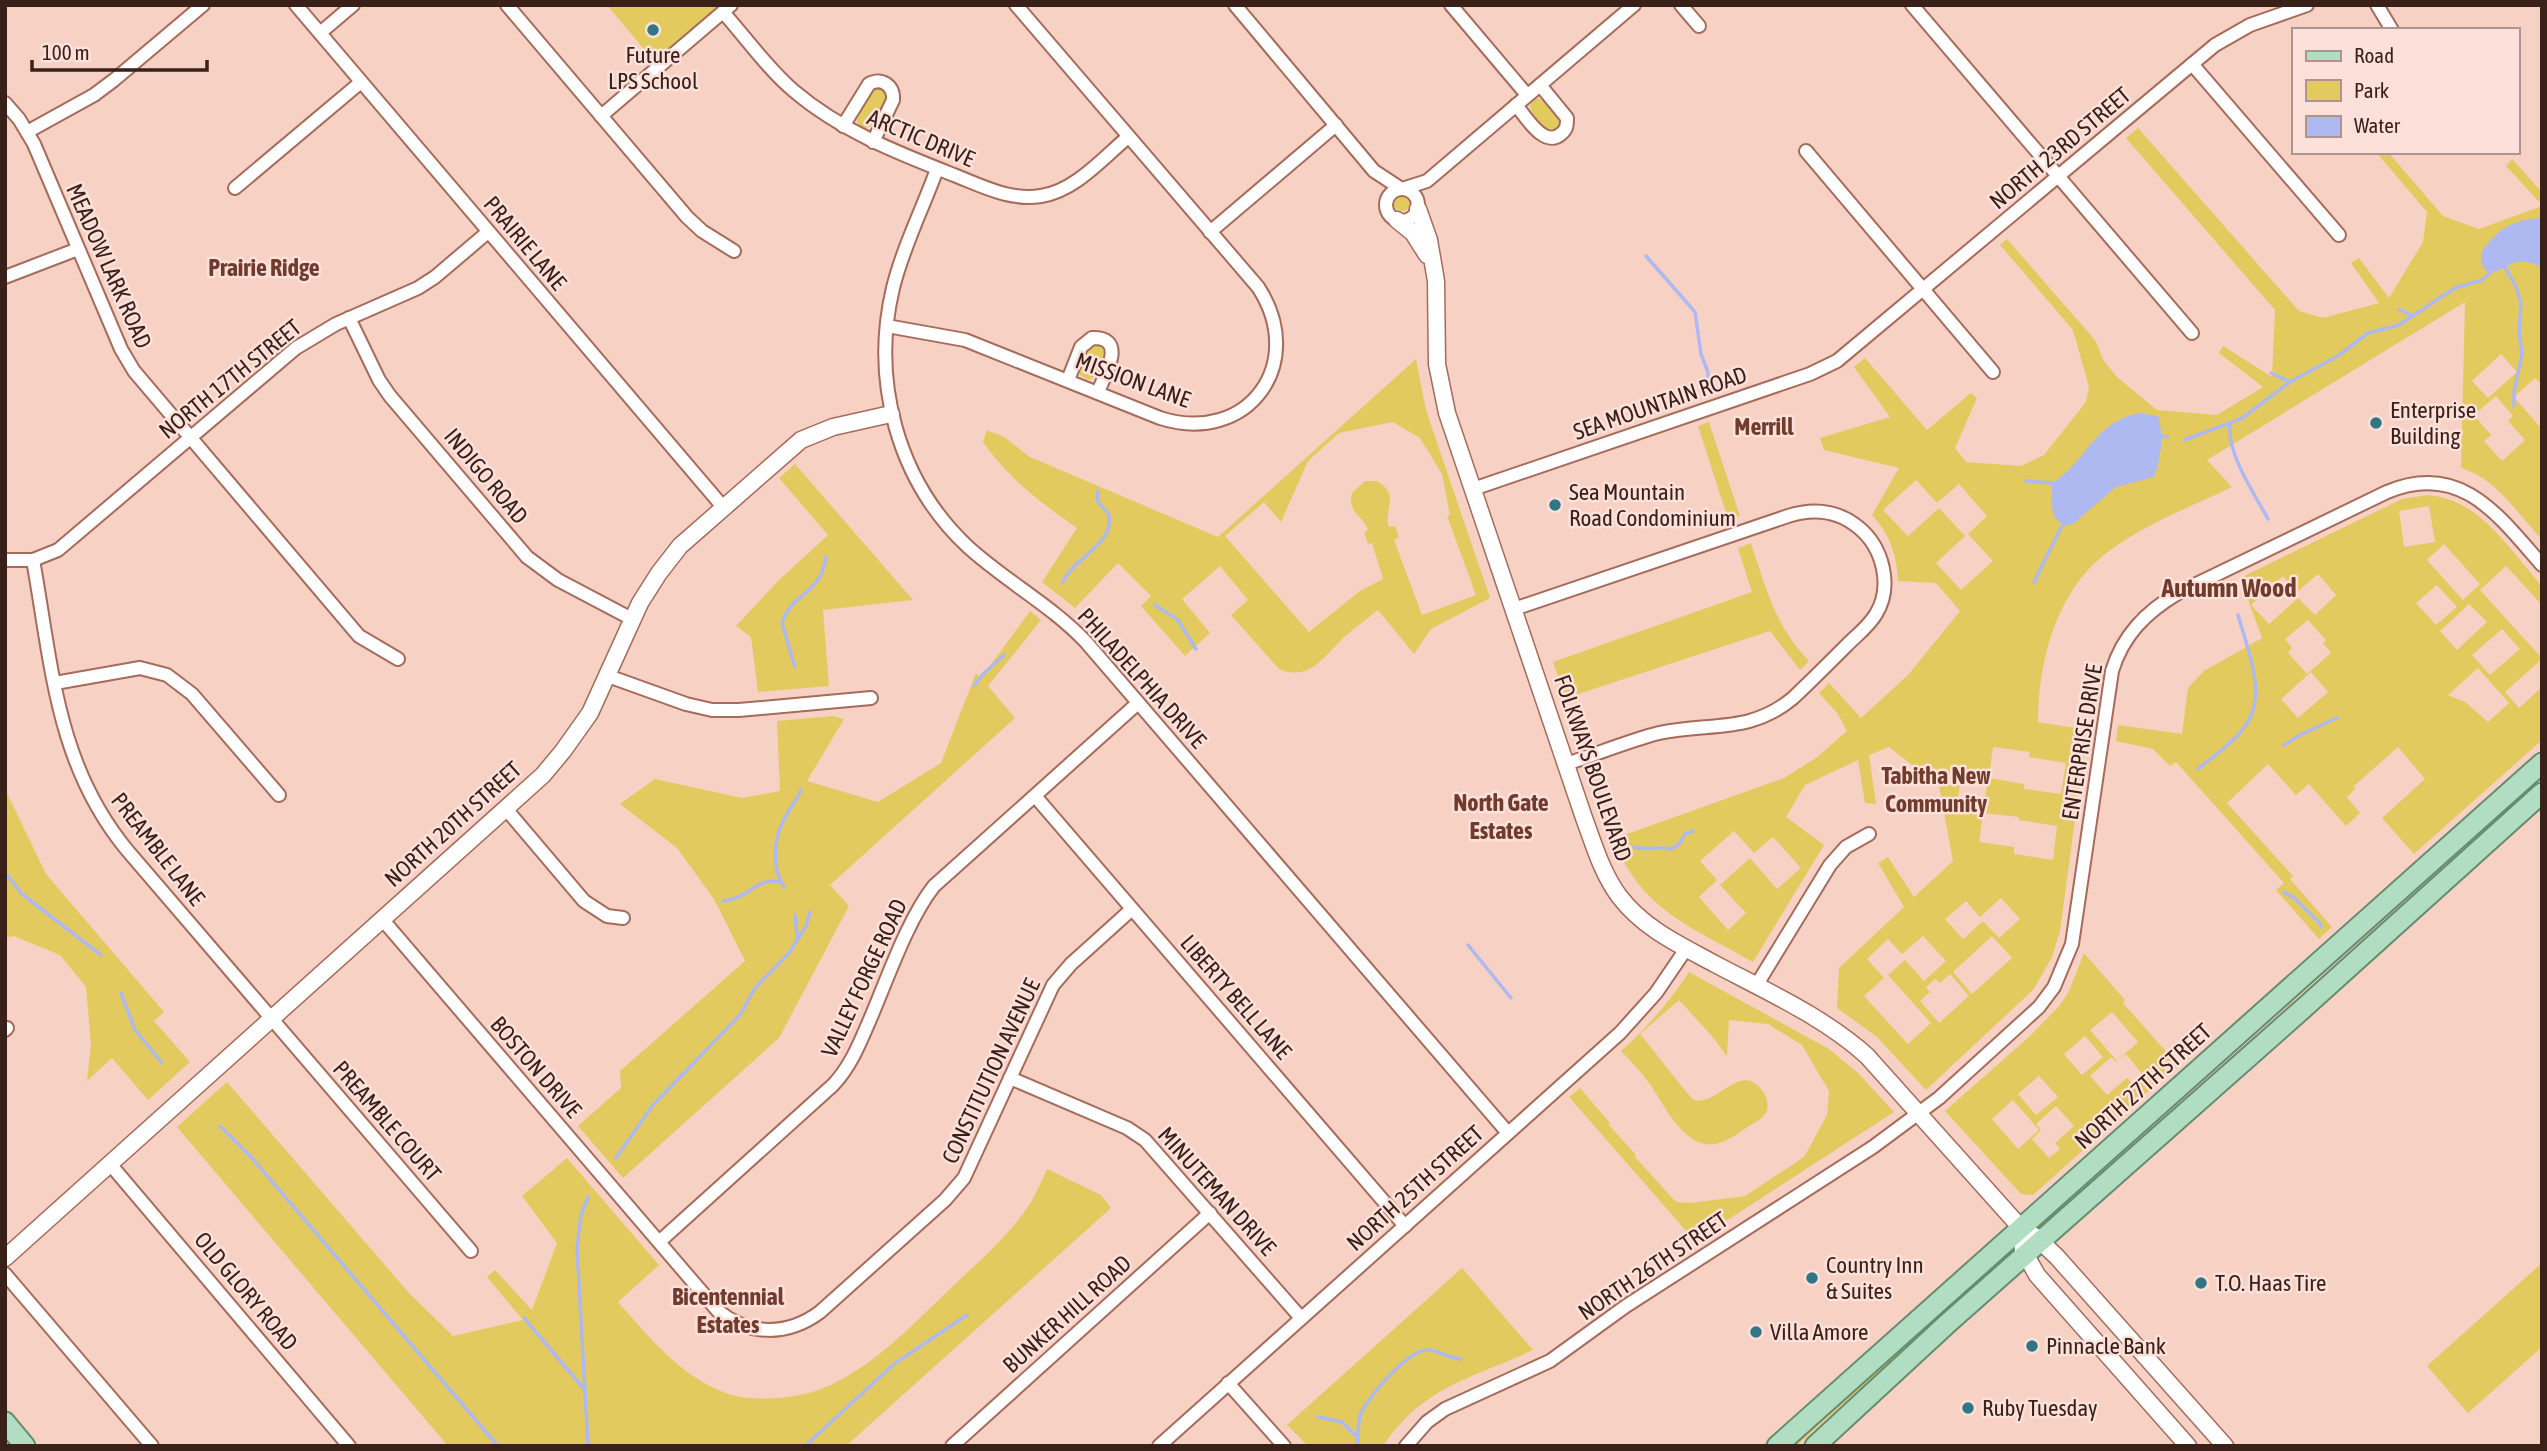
<svg xmlns="http://www.w3.org/2000/svg" width="2547" height="1451" viewBox="0 0 2547 1451" font-family="'Asap Condensed',sans-serif">
<style>
.green{fill:#e3ca5e;fill-rule:evenodd}
.water{fill:#aeb9f1}
.lines{fill:none;stroke-linecap:round;stroke-linejoin:round}
.stream{stroke:#aeb9f1;stroke-width:3.5}
.minor-casing{stroke:#a66b5b;stroke-width:16}
.tertiary-casing{stroke:#a66b5b;stroke-width:19}
.primary-casing{stroke:#658c6d;stroke-width:23}
.minor{stroke:#fff;stroke-width:12}
.tertiary{stroke:#fff;stroke-width:16}
.primary{stroke:#b1ddc2;stroke-width:19}
.poi-dot{fill:#327686;stroke:#fce1da;stroke-width:2.5}
.labels{text-anchor:middle;dominant-baseline:central;stroke-width:5;stroke-linejoin:round;paint-order:stroke}
.poi-label{font-size:23px;fill:#39211a;stroke:#fce1da;text-anchor:start}
.street-label{font-size:23px;fill:#39211a;stroke:#fce1da}
.neighbourhood-label{font-size:24px;font-weight:bold;fill:#713c2d;stroke:#fce1da}
.quarter-label{font-size:26px;font-weight:bold;fill:#713c2d;stroke:#fce1da}
</style>
<rect width="100%" height="100%" fill="#f8d1c5"/>
<g class="green">
<polygon points="607,5 720,5 654,61"/>
<polygon points="877,88 884,90 886,99 873,125 863,129 858,125 857,120 870,93"/>
<path d="M1536,98C1547,99 1560,114 1559,125L1554,130C1543,129 1530,115 1530,104Z"/>
<path d="M2138,128L2299,311L2323,318L2379,303L2351,263L2359,258L2389,298L2423,242L2427,212L2376,152H2388L2443,216L2479,229L2542,206V385L2535,378L2514,397L2540,427L2542,426V540C2518,514 2496,478 2461,468L2465,302L2207,460L2232,487C2189,508 2133,528 2097,561C2054,600 2038,666 2038,722L2087,730L2060,931L2052,957L2034,989L1926,1090L1877,1037L1837,1008L1839,968L1904,907L1878,863L1888,857L1914,897L1953,861L1939,786L1889,747L1869,755L1876,804L1865,803L1858,760L1805,785L1786,817L1824,845L1753,962C1690,926 1642,911 1613,839L1784,778L1816,758L1847,731L1838,714L1819,693L1829,683L1861,718L1908,675L1960,611L1936,583L1898,581C1897,555 1890,535 1872,515L1899,468L1824,450L1820,438L1890,417L1854,367L1865,358L1927,430L1971,393L1977,398L1955,448L1966,462L2021,466L2044,455L2086,402L2089,387L2073,330L2000,245L2007,239L2095,340L2104,361L2117,377L2157,410L2217,415L2263,387L2219,353L2223,346L2272,377L2275,310L2126,138ZM2501,354L2517,372L2488,398L2472,381ZM2496,396L2513,416L2508,421L2525,440L2502,461L2484,441L2491,435L2474,415ZM1916,480L1937,503L1959,484L1987,516L1968,534L1993,561L1961,590L1936,563L1965,536L1939,508L1908,536L1883,510ZM1993,747L2030,752L2029,757L2066,763L2061,794L2024,789V784L1989,778ZM1962,774L1988,778L1983,812L1956,808ZM1983,813L2019,817V820L2057,826L2053,860L2014,854V847L1979,842ZM1734,831L1754,853L1773,837L1801,868L1777,889L1750,858L1720,885L1746,913L1728,930L1699,897L1717,880L1700,861ZM2001,898L2020,919L1999,938L1983,921L1963,939L1945,919L1966,901L1980,917ZM1923,936L1946,961L1924,981L1905,960L1888,975L1931,1023L1908,1044L1864,996L1884,978L1867,959L1888,939L1902,954ZM1992,936L2012,958L1972,994L1953,972ZM1950,974L1969,996L1939,1023L1920,1001L1930,992L1926,987L1935,979L1940,983Z"/>
<polygon points="2512,159 2542,192 2542,205 2506,166"/>
<circle cx="1402" cy="202" r="9"/>
<path d="M1097,344L1103,348C1105,359 1099,377 1088,380L1080,375C1080,364 1085,346 1097,344Z"/>
<path d="M1416,359L1426,410L1490,598L1431,629L1414,654L1378,610C1367,619 1354,628 1343,638C1324,657 1309,682 1279,669L1231,615L1248,600L1220,566L1182,599L1210,633L1185,656L1141,606L1151,596L1118,563L1075,608L1042,582L1077,528C1039,501 1010,480 983,442L987,430L1004,437L1030,457L1218,537ZM1393,422L1420,438L1442,474L1450,515L1447,516L1476,595L1422,615L1394,540L1399,537L1395,526L1389,527C1383,507 1401,495 1377,481H1365L1352,493C1347,513 1363,515 1368,530L1364,532L1368,544L1372,543L1383,579L1360,591L1309,632L1225,536L1264,502L1281,522L1308,461L1339,433Z"/>
<polygon points="1709,422 1740,516 1728,519 1698,426"/>
<polygon points="795,464 913,600 823,610 829,686 758,692 751,637 736,626 779,580 828,535 779,478"/>
<path d="M2428,495C2480,499 2510,550 2542,586V605L2506,566L2480,590L2539,655L2542,654V659L2505,692L2519,708L2542,687V740L2414,854L2382,818L2425,779L2398,747L2354,786L2355,789L2347,797L2360,813L2346,826L2309,784L2296,795L2268,764L2227,803L2293,876L2290,879L2332,927L2319,939L2276,890L2284,883L2176,762L2170,766L2153,749L2116,741L2118,725L2182,734L2188,688L2204,671L2262,638L2240,578L2402,499ZM2429,506L2435,542L2404,547L2399,511ZM2444,544L2480,584L2463,600L2427,560ZM2318,574L2336,595L2315,615L2298,598L2269,624L2251,605L2283,576L2297,592ZM2437,585L2457,607L2436,625L2416,603ZM2469,604L2487,622L2457,650L2440,631ZM2308,620L2326,640L2323,643L2331,653L2307,674L2288,653L2292,648L2285,639ZM2502,629L2520,649L2490,675L2472,655ZM2478,668L2509,703L2488,722L2465,702L2448,695ZM2311,672L2328,692L2298,718L2281,699Z"/>
<path d="M1751,543C1766,588 1775,626 1809,661L1800,670L1770,631L1566,698L1553,662L1752,592L1738,548Z"/>
<polygon points="1030,611 1041,620 988,686 1015,718 830,885 849,906 779,1038 623,1178 578,1126 621,1088 620,1071 745,961 714,899 677,848 620,804 655,779 742,798 780,791 777,721 833,716 844,719 807,781 878,802 941,763 976,673 981,678"/>
<polygon points="5,789 46,874 164,1012 154,1021 190,1062 148,1100 112,1058 87,1081 91,1044 86,987 60,955 14,936 5,938"/>
<path d="M2084,953L2125,1000L2123,1003L2178,1065L2033,1195L2021,1194L1945,1111L2030,1036L2060,1005L2069,991ZM2112,1012L2138,1042L2117,1061L2090,1030ZM2085,1036L2103,1057L2082,1075L2064,1054ZM2126,1054L2143,1075L2133,1084L2127,1078L2107,1095L2090,1076L2111,1057L2116,1062ZM2039,1076L2058,1097L2036,1115L2018,1094ZM2013,1100L2039,1130L2018,1149L1992,1119ZM2056,1106L2074,1126L2055,1143L2060,1149L2049,1158L2032,1139L2041,1130L2036,1124Z"/>
<path d="M1689,972L1829,1049L1859,1074L1894,1112L1695,1241L1569,1097L1580,1088L1610,1123L1609,1125L1636,1155L1635,1157L1676,1202L1690,1203L1745,1196L1804,1157L1827,1115L1829,1091L1802,1045L1768,1024L1729,1020L1727,1056L1711,1035L1679,1000L1640,1034C1648,1043 1690,1098 1694,1100C1718,1106 1739,1062 1761,1089C1766,1095 1770,1105 1766,1113C1762,1119 1754,1123 1749,1126C1733,1137 1716,1151 1696,1141C1675,1130 1662,1101 1649,1083C1641,1072 1631,1061 1621,1051C1648,1027 1669,1002 1689,972Z"/>
<path d="M227,1082L409,1293L453,1336L523,1320L487,1277L495,1270L532,1310L557,1243L522,1196L567,1158L659,1265L618,1302C651,1339 683,1380 732,1395C756,1402 799,1398 821,1389C872,1369 912,1325 951,1288C979,1261 1010,1235 1031,1202C1037,1192 1042,1180 1047,1169L1101,1195L1111,1208L846,1446H448L177,1127Z"/>
<polygon points="2542,1263 2542,1347 2468,1413 2427,1366"/>
<path d="M1462,1268L1533,1350C1471,1379 1425,1385 1383,1446H1308L1287,1425Z"/>
<polygon points="1923,1327 1894,1358 1796,1446 1787,1446"/>
</g>
<g class="water">
<path d="M2542,218V268C2509,249 2505,279 2485,270L2481,262V252C2502,226 2509,221 2542,218Z"/>
<path d="M2139,413L2158,416C2164,435 2161,459 2154,477L2116,487L2073,524L2066,526C2048,519 2052,499 2052,483C2088,461 2092,423 2139,413Z"/>
</g>
<g class="lines">
<g class="stream">
<polyline points="1646,256 1695,312 1701,354 1708,372 1708,379"/>
<polyline points="2505,267 2516,287 2521,303 2519,332 2522,354 2514,392 2514,406"/>
<polyline points="2399,309 2412,316"/>
<polyline points="2271,373 2290,382"/>
<path d="M2230,425C2227,454 2254,493 2268,519"/>
<polyline points="2162,436 2167,437"/>
<polyline points="2184,440 2241,419 2290,382 2338,356 2368,333 2399,325 2455,288 2482,280 2491,272"/>
<polyline points="2026,481 2052,483"/>
<polyline points="2034,582 2062,526"/>
<path d="M1062,583C1075,556 1114,545 1109,515L1097,500L1098,491"/>
<polyline points="1155,605 1178,620 1196,649"/>
<path d="M795,667L782,623C791,593 821,595 826,557"/>
<polyline points="974,686 982,675 1004,655"/>
<polyline points="2284,745 2302,734 2337,718"/>
<path d="M2198,769C2213,756 2231,745 2243,729C2269,697 2248,651 2238,615"/>
<path d="M1634,847C1647,851 1660,846 1672,849L1681,842L1685,834L1693,831"/>
<polyline points="5,872 22,894 101,955"/>
<path d="M784,887C770,865 774,835 787,814C791,805 798,799 801,790"/>
<polyline points="2284,892 2294,898 2320,923 2321,927"/>
<path d="M723,901C749,899 756,877 779,882"/>
<polyline points="795,915 797,937"/>
<polyline points="1468,945 1511,998"/>
<polyline points="121,993 135,1030 162,1063"/>
<polyline points="220,1126 252,1158 498,1446"/>
<polyline points="616,1158 653,1105 740,1015 755,988 789,953 806,926 810,912"/>
<polyline points="524,1318 584,1389"/>
<polyline points="1318,1417 1342,1422 1357,1437"/>
<polyline points="588,1446 577,1247 581,1215 588,1197"/>
<polyline points="805,1446 894,1364 967,1315"/>
<path d="M1357,1446C1359,1435 1357,1423 1361,1413C1369,1396 1409,1348 1429,1350C1440,1351 1449,1358 1461,1359"/>
</g>
<g class="minor-casing">
<g id="minor">
<polyline points="296,5 723,507"/>
<polyline points="507,5 687,217 702,231 734,251"/>
<polyline points="1235,5 1374,171 1400,188"/>
<polyline points="1451,5 1527,95"/>
<polyline points="1681,5 1699,26"/>
<polyline points="1912,5 2192,333"/>
<polyline points="2377,5 2392,30"/>
<path d="M723,12C746,38 768,69 794,91C841,131 898,153 954,175C982,186 1010,201 1041,196C1075,191 1103,158 1128,137"/>
<polyline points="320,33 353,5"/>
<polyline points="2192,64 2339,235"/>
<polyline points="5,103 19,119 34,144 121,349 134,371 359,636 398,659"/>
<path d="M1516,105C1526,117 1545,150 1562,133C1567,129 1567,124 1567,118L1540,85"/>
<polyline points="601,116 731,5"/>
<path d="M843,126L869,84C881,77 894,85 893,100L873,142"/>
<polyline points="27,132 94,95 114,80 203,5"/>
<polyline points="1806,151 1993,372"/>
<path d="M937,169C923,208 903,247 893,288C871,380 897,480 967,546C1005,581 1051,605 1086,642L1508,1133"/>
<polyline points="235,188 361,82"/>
<polyline points="1405,188 1427,181 1634,5"/>
<circle cx="1402" cy="205" r="16"/>
<polyline points="1210,232 1336,125"/>
<polyline points="5,277 78,249"/>
<polyline points="349,318 379,380 390,396 527,557 558,580 632,619"/>
<path d="M887,326L965,340L1160,418C1248,446 1308,363 1258,287L1016,5"/>
<path d="M1068,380L1081,347L1092,338C1128,337 1105,374 1098,392"/>
<polyline points="1473,489 1810,374 1837,361 2215,45 2250,25 2307,5"/>
<polyline points="5,560 33,560 58,550 296,348 336,324 418,288 435,277 488,232"/>
<path d="M33,560C52,665 56,764 127,850L471,1251"/>
<path d="M1514,609L1788,516C1813,508 1837,510 1858,527C1883,547 1893,586 1876,614C1869,626 1857,635 1847,645C1829,663 1811,681 1793,698C1750,734 1710,722 1659,733C1628,741 1597,754 1566,764"/>
<polyline points="608,676 686,704 712,710 739,710 871,698"/>
<polyline points="55,683 140,668 167,675 192,694 279,795"/>
<polyline points="1035,796 1405,1226"/>
<polyline points="506,809 584,901 607,916 623,918"/>
<path d="M382,919L718,1311C749,1336 788,1336 820,1312L945,1200L964,1178L1053,985L1071,964L1132,909"/>
<polyline points="1756,986 1830,865 1846,847 1869,834"/>
<polyline points="5,1030 7,1028"/>
<polyline points="1010,1078 1127,1128 1145,1140 1301,1318"/>
<polyline points="110,1164 349,1446"/>
<path d="M659,1242L833,1085C850,1067 859,1045 868,1024C886,983 907,920 934,886L1138,703"/>
<polyline points="5,1274 152,1446"/>
<polyline points="1228,1383 1284,1446"/>
<polyline points="952,1446 1210,1213"/>
<polyline points="1159,1446 1620,1033 1656,993 1686,949"/>
<path d="M1406,1446L1427,1422L1445,1409L1550,1361L1626,1306L1873,1147L1939,1098L2039,1007L2054,987L2072,944L2112,671C2123,635 2146,612 2178,593L2387,492C2461,461 2499,516 2542,565"/>
</g>
</g>
<g class="tertiary-casing">
<g id="tertiary">
<path d="M1418,209L1429,240L1436,281L1437,364L1447,413L1584,818C1594,845 1602,873 1619,896C1644,929 1680,945 1715,964C1766,991 1824,1017 1867,1056L2021,1228L2036,1237L2057,1257L2225,1446"/>
<polyline points="1397,220 1413,233 1427,255"/>
<polyline points="2021,1228 2023,1250 2037,1275 2188,1446"/>
<polyline points="5,1258 543,775 563,751 590,713 640,603 659,573 680,546 801,440 833,427 891,414"/>
</g>
</g>
<g class="primary-casing">
<g id="primary">
<polyline points="5,1422 25,1446"/>
<polyline points="1777,1446 2542,763"/>
<polyline points="1815,1446 1948,1323 2306,1006 2542,793"/>
</g>
</g>
<use href="#minor" class="minor"/>
<use href="#tertiary" class="tertiary"/>
<use href="#primary" class="primary"/>
</g>
<g class="poi-dot">
<circle cx="653" cy="30" r="7"/>
<circle cx="2376" cy="423" r="7"/>
<circle cx="1555" cy="505" r="7"/>
<circle cx="1812" cy="1278" r="7"/>
<circle cx="2201" cy="1283" r="7"/>
<circle cx="1756" cy="1332" r="7"/>
<circle cx="2032" cy="1346" r="7"/>
<circle cx="1968" cy="1408" r="7"/>
</g>
<g class="labels">
<g class="poi-label">
<text x="653" y="55" text-anchor="middle">Future<tspan x="653" dy="26">LPS School</tspan></text>
<text x="2390" y="410">Enterprise<tspan x="2390" dy="26">Building</tspan></text>
<text x="1569" y="492">Sea Mountain<tspan x="1569" dy="26">Road Condominium</tspan></text>
<text x="1826" y="1265">Country Inn<tspan x="1826" dy="26">&amp; Suites</tspan></text>
<text x="2215" y="1283">T.O. Haas Tire</text>
<text x="1770" y="1332">Villa Amore</text>
<text x="2046" y="1346">Pinnacle Bank</text>
<text x="1982" y="1408">Ruby Tuesday</text>
</g>
<g class="street-label">
<text transform="translate(921 138) rotate(23)">ARCTIC DRIVE</text>
<text transform="translate(2060 148) rotate(-40)">NORTH 23RD STREET</text>
<text transform="translate(525 243) rotate(50)">PRAIRIE LANE</text>
<text transform="translate(109 266) rotate(66)">MEADOW LARK ROAD</text>
<text transform="translate(230 379) rotate(-39)">NORTH 17TH STREET</text>
<text transform="translate(1133 380) rotate(20)">MISSION LANE</text>
<text transform="translate(1660 403) rotate(-19)">SEA MOUNTAIN ROAD</text>
<text transform="translate(486 476) rotate(50)">INDIGO ROAD</text>
<text transform="translate(1142 678) rotate(48)">PHILADELPHIA DRIVE</text>
<text transform="translate(2082 742) rotate(-81)">ENTERPRISE DRIVE</text>
<text transform="translate(1593 768) rotate(71)">FOLKWAYS BOULEVARD</text>
<text transform="translate(453 824) rotate(-42)">NORTH 20TH STREET</text>
<text transform="translate(158 849) rotate(52)">PREAMBLE LANE</text>
<text transform="translate(864 978) rotate(-65)">VALLEY FORGE ROAD</text>
<text transform="translate(1236 997) rotate(49)">LIBERTY BELL LANE</text>
<text transform="translate(536 1067) rotate(49)">BOSTON DRIVE</text>
<text transform="translate(991 1071) rotate(-65)">CONSTITUTION AVENUE</text>
<text transform="translate(2143 1086) rotate(-42)">NORTH 27TH STREET</text>
<text transform="translate(387 1121) rotate(49)">PREAMBLE COURT</text>
<text transform="translate(1415 1188) rotate(-42)">NORTH 25TH STREET</text>
<text transform="translate(1217 1191) rotate(48)">MINUTEMAN DRIVE</text>
<text transform="translate(1653 1266) rotate(-34)">NORTH 26TH STREET</text>
<text transform="translate(246 1291) rotate(50)">OLD GLORY ROAD</text>
<text transform="translate(1067 1314) rotate(-42)">BUNKER HILL ROAD</text>
</g>
<g class="neighbourhood-label">
<text x="264" y="267">Prairie Ridge</text>
<text x="1764" y="426">Merrill</text>
<text x="1936" y="775">Tabitha New<tspan x="1936" dy="28">Community</tspan></text>
<text x="1501" y="802">North Gate<tspan x="1501" dy="28">Estates</tspan></text>
<text x="728" y="1296">Bicentennial<tspan x="728" dy="28">Estates</tspan></text>
</g>
<g class="quarter-label">
<text x="2229" y="588">Autumn Wood</text>
</g>
</g>
<rect width="2547" height="1451" fill="none" stroke="#39211a" stroke-width="14"/>
<rect x="2292" y="28" width="228" height="126" fill="#fce1da" stroke="#ae948d" stroke-width="2"/>
<rect x="2306" y="51" width="35" height="10" fill="#b1ddc2" stroke="#ae948d" stroke-width="2"/>
<text x="2354" y="63" font-size="21" fill="#39211a">Road</text>
<rect x="2306" y="80" width="35" height="21" fill="#e3ca5e" stroke="#ae948d" stroke-width="2"/>
<text x="2354" y="98" font-size="21" fill="#39211a">Park</text>
<rect x="2306" y="116" width="35" height="21" fill="#aeb9f1" stroke="#ae948d" stroke-width="2"/>
<text x="2354" y="133" font-size="21" fill="#39211a">Water</text>
<path d="M32 60v10h175v-10" fill="none" stroke="#39211a" stroke-width="3.5"/>
<text x="42" y="60" font-size="21" fill="#39211a" stroke="#fce1da" stroke-width="5" paint-order="stroke">100 m</text>
</svg>
